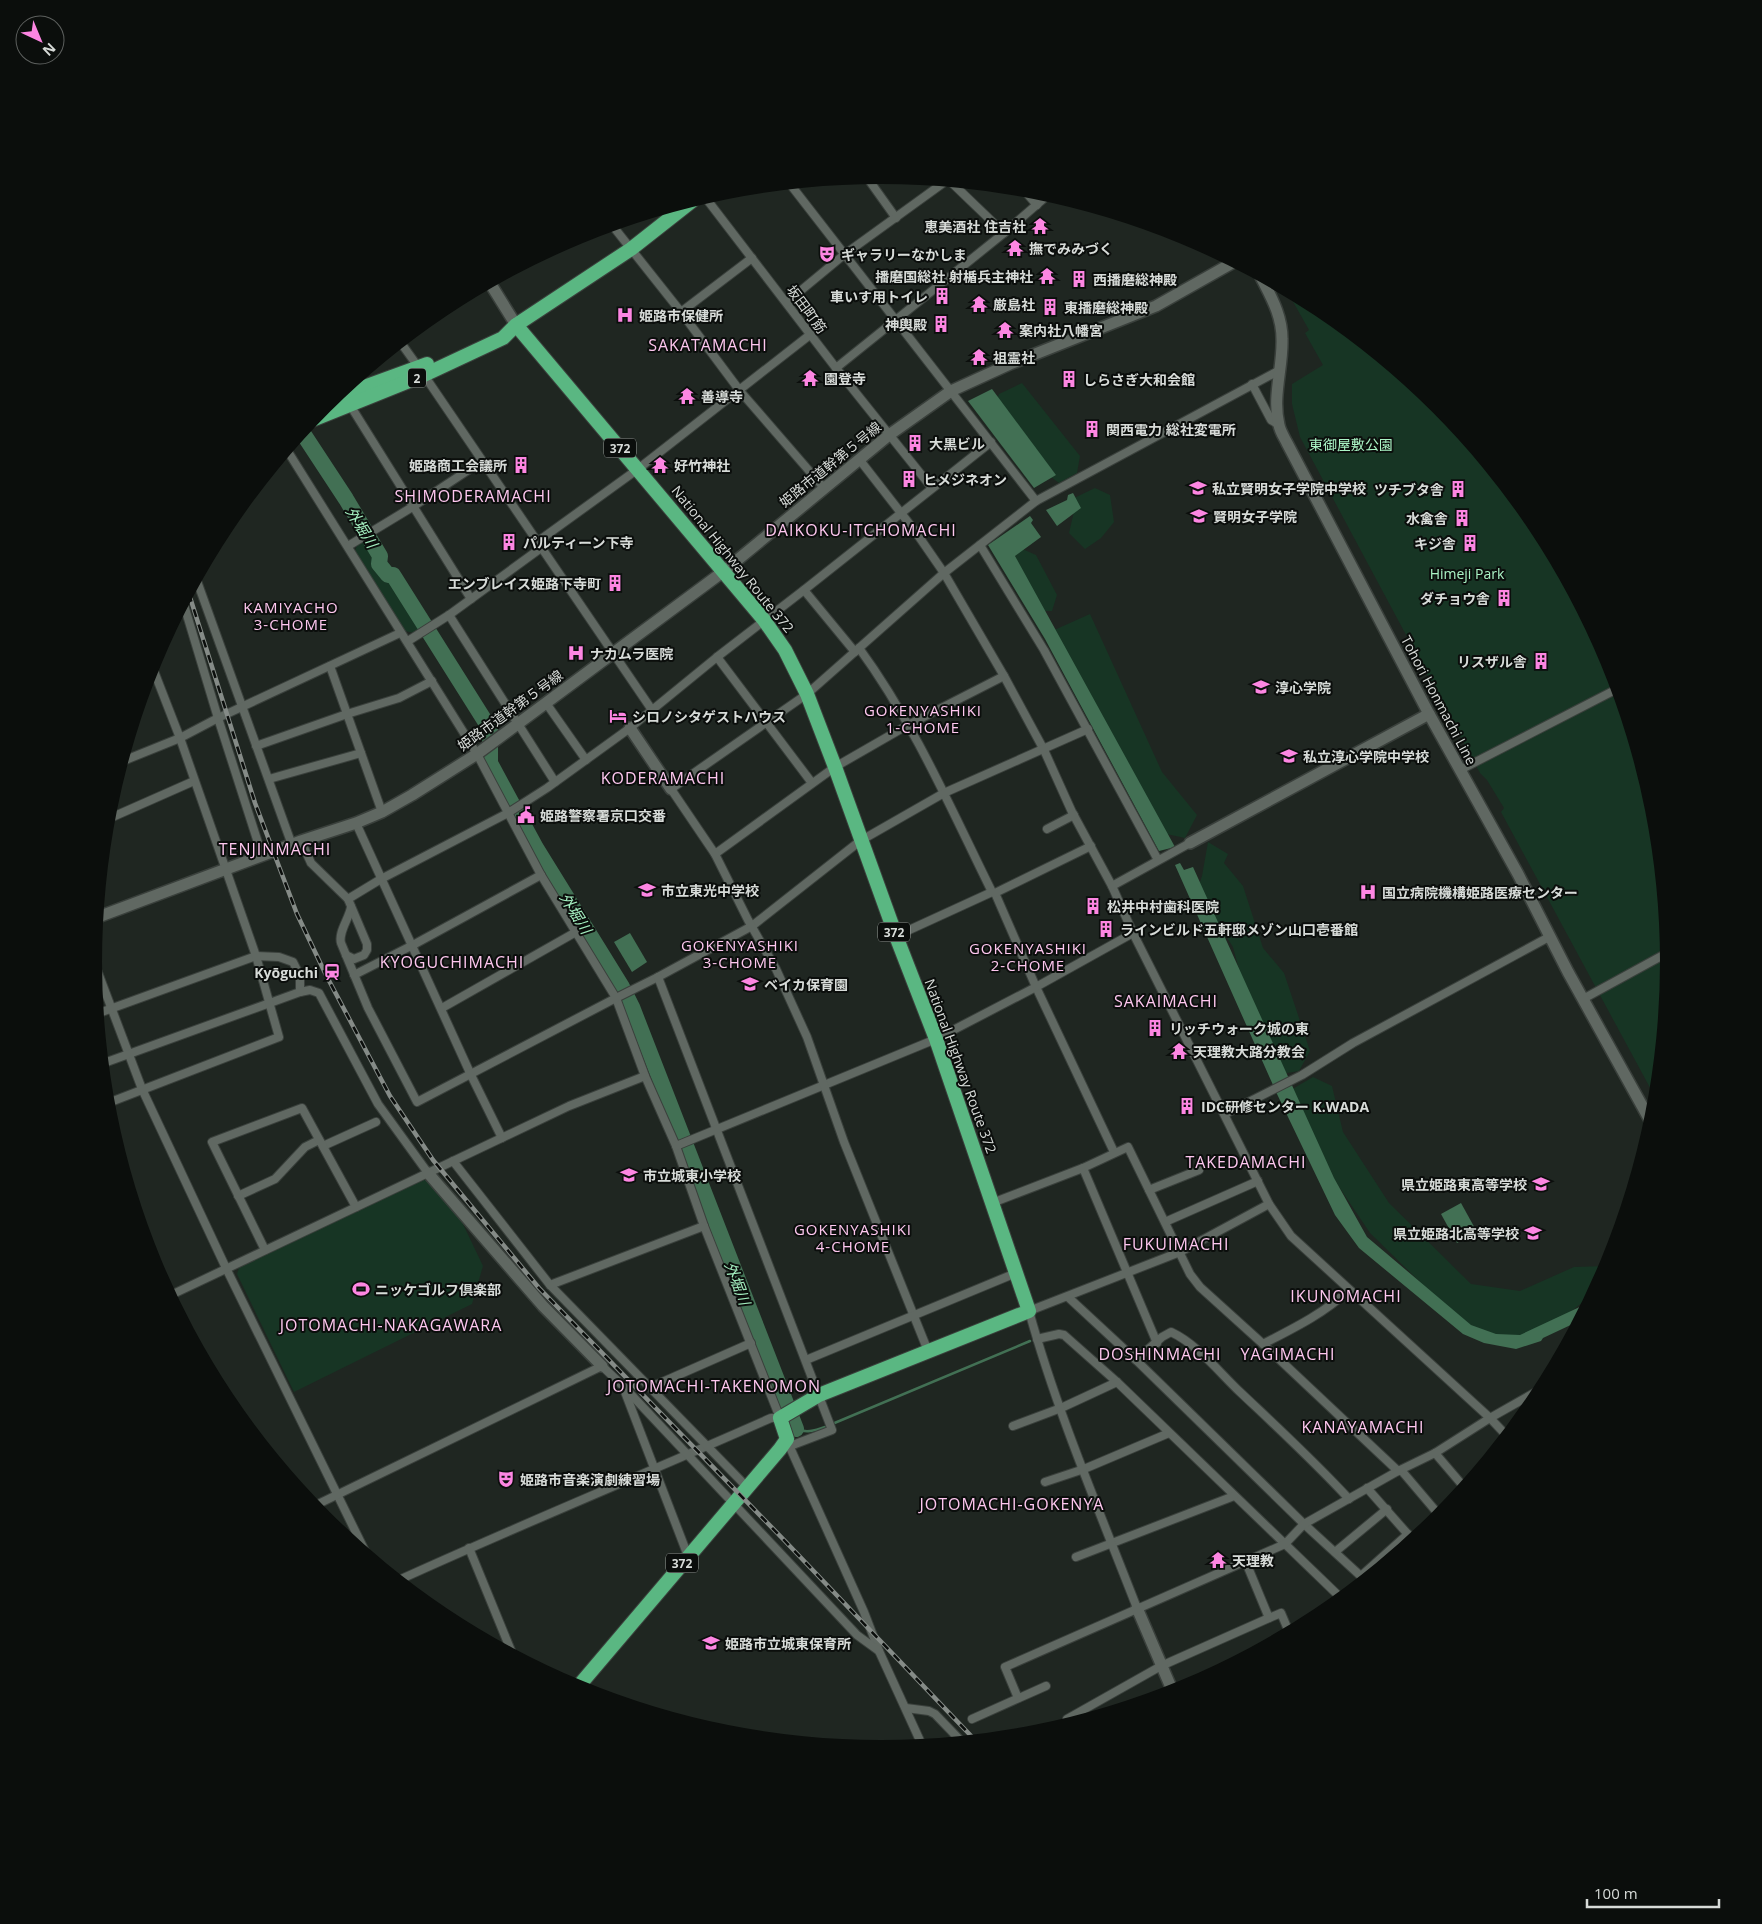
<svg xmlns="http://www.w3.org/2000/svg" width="1762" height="1924" viewBox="0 0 1762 1924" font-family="'Open Sans','Noto Sans JP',sans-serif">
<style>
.green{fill:#173524}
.water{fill:#427054}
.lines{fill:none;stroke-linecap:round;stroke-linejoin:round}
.stream{stroke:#427054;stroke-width:2.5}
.river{stroke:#427054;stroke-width:16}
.street-casing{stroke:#3a403c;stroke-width:10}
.secondary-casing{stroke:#3a403c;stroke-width:14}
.highway-casing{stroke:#3a403c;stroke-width:16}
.street{stroke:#606862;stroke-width:8}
.secondary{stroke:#606862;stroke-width:11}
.highway{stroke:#5ab782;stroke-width:14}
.rail-casing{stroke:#858b87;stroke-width:4.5}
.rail{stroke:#0b0e0c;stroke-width:2.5;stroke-dasharray:8;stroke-linecap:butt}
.labels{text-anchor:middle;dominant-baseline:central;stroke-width:4;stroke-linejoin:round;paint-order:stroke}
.shield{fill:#0b0e0c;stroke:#9a9e9b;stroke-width:1}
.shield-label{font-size:12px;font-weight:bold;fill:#d7dbd8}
.poi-label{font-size:14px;font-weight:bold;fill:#d7dbd8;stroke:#0b0e0c;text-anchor:start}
.street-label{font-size:14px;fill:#d7dbd8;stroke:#0b0e0c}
.park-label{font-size:14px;fill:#abf5c6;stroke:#0b0e0c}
.water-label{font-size:15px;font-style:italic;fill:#a4efc0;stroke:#0b0e0c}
.neighbourhood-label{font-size:15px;letter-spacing:1px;fill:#fec7ef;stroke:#0b0e0c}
.quarter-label{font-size:16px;letter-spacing:1px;fill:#fec7ef;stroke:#0b0e0c}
</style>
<rect width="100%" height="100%" fill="#1f2621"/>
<g class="green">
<polygon points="1287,291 1319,308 1438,406 1536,525 1608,661 1653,809 1668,962 1655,1097 1501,812 1504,808 1487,780 1480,773 1300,437 1292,404 1292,384 1323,365 1305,333 1309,330"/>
<polygon points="1022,383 1080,456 1077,473 1059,483 1047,474 994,405 999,394"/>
<polygon points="1095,488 1110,495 1114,522 1101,538 1085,549 1069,533 1075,507 1072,499"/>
<polygon points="371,536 428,624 414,633 405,631 355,551 357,545"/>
<polygon points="1020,548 1036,555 1057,595 1052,611 1038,611 1011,564"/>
<polygon points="1090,614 1162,772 1197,815 1185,838 1157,832 1052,631"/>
<polygon points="1208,842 1228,854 1224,863 1243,886 1263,948 1284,973 1310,1051 1299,1071 1281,1074 1246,996 1233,947 1197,891 1202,876"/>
<polygon points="1313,1077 1332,1086 1343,1132 1389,1203 1471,1284 1520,1291 1574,1267 1607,1266 1589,1300 1584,1301 1547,1331 1495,1339 1462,1323 1370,1233 1313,1148 1289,1091"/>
<polygon points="426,1176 462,1222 483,1266 472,1304 294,1392 237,1274 239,1268"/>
</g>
<g class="water">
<polygon points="992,389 1056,475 1034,488 968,401"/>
<polygon points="1073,493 1081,508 1057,526 1046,510 1067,500 1068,495"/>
<polygon points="1030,516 1033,520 1031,523 1041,537 1015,556 1175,847 1159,851 1045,639 988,545"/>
<polygon points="1576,600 1608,661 1615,682 1610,684"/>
<polygon points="1180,863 1184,870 1193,867 1334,1178 1367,1237 1471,1325 1496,1334 1520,1335 1586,1304 1577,1322 1543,1338 1541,1341 1516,1349 1484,1343 1463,1334 1359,1248 1335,1215 1277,1094 1175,865"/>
<polygon points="630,933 647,962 632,972 614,942"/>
<polygon points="1461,1203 1477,1232 1457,1243 1441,1214"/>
</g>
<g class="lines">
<path class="stream" d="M796,1429C806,1433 814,1431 825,1427L1030,1341"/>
<polyline class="river" points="302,432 346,499 380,556 379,564 388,575 393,575 490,729 490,763 536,848 622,987 632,1007 796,1429"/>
<g class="street-casing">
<g id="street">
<polyline points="866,176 896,218"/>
<polyline points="951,182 1004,233"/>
<polyline points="790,184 1036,501"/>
<polyline points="1023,189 1037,205"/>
<polyline points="705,197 836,368 932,488"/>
<polyline points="612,225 681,312 740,391 824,488"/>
<polyline points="787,302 845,254 946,181"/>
<polyline points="681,312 752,258"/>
<polyline points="401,343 424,375 652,710"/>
<polyline points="836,368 1004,233 1049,194"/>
<polyline points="1252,384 1271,420 1279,425"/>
<polyline points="350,405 471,599"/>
<path d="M287,450L477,754L541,875L616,998L645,1076L676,1146L704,1226L780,1418H771C647,1473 522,1524 399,1580"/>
<polyline points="859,459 915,531 944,573 1004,676 1044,750 1072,812 1112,886 1133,933 1269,1204 1291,1236 1490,1418 1506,1435"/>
<polyline points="537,542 638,469 811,334"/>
<polyline points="980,545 1044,650 1158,860"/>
<polyline points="348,546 414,506 482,461"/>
<polyline points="197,581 292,845"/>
<polyline points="804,590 855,652"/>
<polyline points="184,605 218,718 262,855"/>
<polyline points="449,615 555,782"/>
<polyline points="408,641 449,615 541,548"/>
<path d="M859,648C914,723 951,809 992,892"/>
<polyline points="717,657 812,783"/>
<polyline points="330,666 382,812"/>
<polyline points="546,703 586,760"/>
<polyline points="256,746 347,714 399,698 432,681"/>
<polyline points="123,761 180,738 218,718 400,633"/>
<polyline points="1460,770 1617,689"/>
<polyline points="269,779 361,753"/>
<polyline points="108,819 194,781"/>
<polyline points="356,823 471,1075 502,1138"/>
<polyline points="1047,829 1074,815"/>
<polyline points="301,841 311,863 348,899 367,944 367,950 364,955 354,959 346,955"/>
<polyline points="715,854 835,767 908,725 1004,676"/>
<polyline points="1112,886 1190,843"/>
<polyline points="995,893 1036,987 1114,1152"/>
<polyline points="348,899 381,879 508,813 547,788 630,728 717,657 804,590 991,442"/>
<path d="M351,907C349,919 338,932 341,943L368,1008L417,1102L616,998L658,977L752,926L860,841L944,793L1088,729"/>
<polyline points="896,936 992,892 995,893 1091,846"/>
<polyline points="94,962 142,1089 226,1268 366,1553"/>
<polyline points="354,975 413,945 541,875"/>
<polyline points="658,977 832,1430 790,1446"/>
<polyline points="1583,999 1667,953"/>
<polyline points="442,1008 576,932"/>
<polyline points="99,1013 256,956 279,957 293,962 300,976 300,992"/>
<polyline points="104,1063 300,992 310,990 319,993 378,1104 428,1173"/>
<polyline points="108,1103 279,1037 256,956 180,738 152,666"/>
<polyline points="1225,1114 1302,1075 1353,1043 1549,937"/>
<polyline points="323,1146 376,1122"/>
<polyline points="676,1146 936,1039 1036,987 1133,933"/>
<polyline points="453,1161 550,1285 747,1487"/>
<polyline points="1083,1168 1157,1343"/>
<polyline points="1149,1190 1199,1170"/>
<polyline points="238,1196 275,1179 305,1147 319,1140"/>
<polyline points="992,1203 1083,1168 1128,1147 1190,1274 1200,1287 1263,1344 1398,1471"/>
<polyline points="1165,1222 1258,1181"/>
<polyline points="265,1250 212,1142 302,1108 356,1207"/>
<polyline points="550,1285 704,1226"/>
<polyline points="171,1295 569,1106 645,1076"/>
<polyline points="1068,1297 1136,1360 1304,1524 1364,1579"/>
<polyline points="1037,1339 1059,1334 1064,1335 1117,1382 1341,1598"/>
<path d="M1263,1344C1294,1328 1323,1314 1349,1290"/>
<polyline points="928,1351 844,1142 807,1037 776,969 748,920 715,854 671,789 807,694 944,573 1036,501 1280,370"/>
<polyline points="806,1360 1016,1273"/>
<path d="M1136,1360L1162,1337L1171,1332C1197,1344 1219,1372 1240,1392C1277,1427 1314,1461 1349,1499"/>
<polyline points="651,1387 751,1343"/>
<polyline points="625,1392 688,1556"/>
<polyline points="1013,1426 1061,1408 1117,1382"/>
<polyline points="788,1443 864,1612 879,1651 922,1745"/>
<polyline points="1435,1453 1464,1487"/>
<polyline points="1401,1470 1440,1516"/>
<polyline points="1045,1482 1084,1469 1169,1433"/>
<polyline points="1367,1488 1412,1539"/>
<polyline points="314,1506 602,1366 624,1387 857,1635 879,1651"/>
<polyline points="469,1548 512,1653"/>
<polyline points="1335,1552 1387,1509"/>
<polyline points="1076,1557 1234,1496"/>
<polyline points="1245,1560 1269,1618"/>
<polyline points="1361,1576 1408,1534"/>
<path d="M1137,1608C1099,1510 1057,1412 1029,1311L1180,1252L1269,1204"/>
<polyline points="1018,1698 1005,1667 1285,1544 1304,1524 1398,1471 1435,1453 1490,1418 1541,1389"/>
<polyline points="906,1708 929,1711 935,1714 961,1741"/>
<polyline points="972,1719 1046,1686"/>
<polyline points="1070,1723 1067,1719 1161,1666 1269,1618 1281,1613 1289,1632"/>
</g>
</g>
<g class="secondary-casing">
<g id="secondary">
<path d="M1261,277C1271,297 1282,315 1282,339C1283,367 1272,397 1279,425C1280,431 1284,437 1287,443L1429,714L1518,874L1568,972L1651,1122"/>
<polyline points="490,283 516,325"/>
<polyline points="630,728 671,789"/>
<polyline points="1190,843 1429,714"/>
<polyline points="98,917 301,841 356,823 382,812 412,795 477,754 724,571 889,435 951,391 1010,364 1156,306 1234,262"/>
<polyline points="428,1173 543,1306 602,1366"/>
<polyline points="1137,1608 1173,1692"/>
</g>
</g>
<g class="highway-casing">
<g id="highway">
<polyline points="516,325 764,620 785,650 807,694 835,767 896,936 936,1039 1029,1311 819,1395 780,1418 787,1439 780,1449 577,1688"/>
<polyline points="331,399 427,364"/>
<polyline points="312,420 424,375 503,338 516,325 631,249 692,201"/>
</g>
</g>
<use href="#street" class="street"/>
<use href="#secondary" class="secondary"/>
<use href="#highway" class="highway"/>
<g class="rail-casing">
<polyline id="rail" points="189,594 255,803 297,914 326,975 390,1096 433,1160 539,1288 784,1540 975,1740"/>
</g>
<use href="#rail" class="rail"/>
</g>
<defs>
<g id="temple-bare" transform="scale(1.35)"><path d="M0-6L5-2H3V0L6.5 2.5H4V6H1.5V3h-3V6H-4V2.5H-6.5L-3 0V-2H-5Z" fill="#fd86e2" stroke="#0b0e0c" stroke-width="2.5" paint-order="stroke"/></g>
<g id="theatre-bare" transform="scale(1.35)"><path d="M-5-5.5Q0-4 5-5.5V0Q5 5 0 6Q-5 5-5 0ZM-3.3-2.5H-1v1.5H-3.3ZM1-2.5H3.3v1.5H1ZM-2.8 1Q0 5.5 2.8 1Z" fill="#fd86e2" stroke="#0b0e0c" stroke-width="2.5" paint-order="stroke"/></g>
<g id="building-bare" transform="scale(1.35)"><path d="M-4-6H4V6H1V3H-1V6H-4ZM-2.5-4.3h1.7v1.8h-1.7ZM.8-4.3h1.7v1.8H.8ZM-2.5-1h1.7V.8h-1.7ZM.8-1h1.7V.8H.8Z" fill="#fd86e2" stroke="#0b0e0c" stroke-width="2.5" paint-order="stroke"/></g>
<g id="hospital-bare" transform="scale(1.35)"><path d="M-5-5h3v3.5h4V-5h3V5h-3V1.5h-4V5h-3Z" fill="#fd86e2" stroke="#0b0e0c" stroke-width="2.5" paint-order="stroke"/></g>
<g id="school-bare" transform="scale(1.35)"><path d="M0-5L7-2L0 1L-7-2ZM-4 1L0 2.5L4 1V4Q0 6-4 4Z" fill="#fd86e2" stroke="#0b0e0c" stroke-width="2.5" paint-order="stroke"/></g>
<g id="hotel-bare" transform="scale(1.35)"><path d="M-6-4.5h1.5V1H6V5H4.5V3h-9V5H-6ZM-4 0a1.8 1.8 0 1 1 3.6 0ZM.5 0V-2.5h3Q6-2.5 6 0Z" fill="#fd86e2" stroke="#0b0e0c" stroke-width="2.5" paint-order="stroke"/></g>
<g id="civic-bare" transform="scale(1.35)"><path d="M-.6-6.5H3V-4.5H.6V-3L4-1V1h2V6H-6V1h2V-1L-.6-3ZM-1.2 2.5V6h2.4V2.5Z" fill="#fd86e2" stroke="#0b0e0c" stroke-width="2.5" paint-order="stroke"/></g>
<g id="station-bare" transform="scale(1.35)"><path d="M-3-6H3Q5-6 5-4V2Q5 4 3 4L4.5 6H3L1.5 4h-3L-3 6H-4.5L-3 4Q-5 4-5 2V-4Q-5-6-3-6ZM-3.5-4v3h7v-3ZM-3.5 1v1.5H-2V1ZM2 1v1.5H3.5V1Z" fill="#fd86e2" stroke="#0b0e0c" stroke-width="2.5" paint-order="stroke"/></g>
<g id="stadium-bare" transform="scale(1.35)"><path d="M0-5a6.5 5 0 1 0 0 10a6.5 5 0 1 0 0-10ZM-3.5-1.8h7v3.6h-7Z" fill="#fd86e2" stroke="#0b0e0c" stroke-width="2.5" paint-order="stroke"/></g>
</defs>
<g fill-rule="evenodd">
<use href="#temple-bare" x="1040" y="226"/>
<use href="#temple-bare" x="1015" y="248"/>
<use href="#theatre-bare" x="827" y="254"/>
<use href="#temple-bare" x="1047" y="276"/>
<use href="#building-bare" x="1079" y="279"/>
<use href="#building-bare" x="942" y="296"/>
<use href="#temple-bare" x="979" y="304"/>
<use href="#building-bare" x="1050" y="307"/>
<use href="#hospital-bare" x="625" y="315"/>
<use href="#building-bare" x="941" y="324"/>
<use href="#temple-bare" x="1005" y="330"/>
<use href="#temple-bare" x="979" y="357"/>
<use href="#temple-bare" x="810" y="378"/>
<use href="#building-bare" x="1069" y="379"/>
<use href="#temple-bare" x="687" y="396"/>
<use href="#building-bare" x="1092" y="429"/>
<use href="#building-bare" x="915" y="443"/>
<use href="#building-bare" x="521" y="465"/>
<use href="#temple-bare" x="660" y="465"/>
<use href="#building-bare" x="909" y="479"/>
<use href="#school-bare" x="1198" y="488"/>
<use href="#building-bare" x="1458" y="489"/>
<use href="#school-bare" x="1199" y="516"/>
<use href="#building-bare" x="1462" y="518"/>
<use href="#building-bare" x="509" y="542"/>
<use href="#building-bare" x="1470" y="543"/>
<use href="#building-bare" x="615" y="583"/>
<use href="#building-bare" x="1504" y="598"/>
<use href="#hospital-bare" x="576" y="653"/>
<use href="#building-bare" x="1541" y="661"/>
<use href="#school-bare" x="1261" y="687"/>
<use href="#hotel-bare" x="618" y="716"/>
<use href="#school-bare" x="1289" y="756"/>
<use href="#civic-bare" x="526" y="815"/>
<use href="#school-bare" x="647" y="890"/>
<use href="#hospital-bare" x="1368" y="892"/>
<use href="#building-bare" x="1093" y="906"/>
<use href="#building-bare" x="1106" y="929"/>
<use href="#station-bare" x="332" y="972"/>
<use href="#school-bare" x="750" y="984"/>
<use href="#building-bare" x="1155" y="1028"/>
<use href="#temple-bare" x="1179" y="1051"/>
<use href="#building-bare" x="1187" y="1106"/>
<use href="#school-bare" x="629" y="1175"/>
<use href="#school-bare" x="1541" y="1184"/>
<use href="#school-bare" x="1533" y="1233"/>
<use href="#stadium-bare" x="361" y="1289"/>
<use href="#theatre-bare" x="506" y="1479"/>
<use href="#temple-bare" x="1218" y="1560"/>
<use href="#school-bare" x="711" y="1643"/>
</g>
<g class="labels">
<g class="shield">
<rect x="408" y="368.5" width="18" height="19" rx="4"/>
<rect x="604" y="438.5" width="32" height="19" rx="4"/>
<rect x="878" y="922.5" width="32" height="19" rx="4"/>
<rect x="666" y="1553.5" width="32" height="19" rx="4"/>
</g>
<g class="shield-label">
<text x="417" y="378">2</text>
<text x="620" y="448">372</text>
<text x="894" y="932">372</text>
<text x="682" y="1563">372</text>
</g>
<g class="poi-label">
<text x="1026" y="226" text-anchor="end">恵美酒社 住吉社</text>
<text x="1029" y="248">撫でみみづく</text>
<text x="841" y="254">ギャラリーなかしま</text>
<text x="1033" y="276" text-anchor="end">播磨国総社 射楯兵主神社</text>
<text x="1093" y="279">西播磨総神殿</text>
<text x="928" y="296" text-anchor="end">車いす用トイレ</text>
<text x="993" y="304">厳島社</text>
<text x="1064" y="307">東播磨総神殿</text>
<text x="639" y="315">姫路市保健所</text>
<text x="927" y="324" text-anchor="end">神輿殿</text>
<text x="1019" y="330">案内社八幡宮</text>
<text x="993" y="357">祖霊社</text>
<text x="824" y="378">園登寺</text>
<text x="1083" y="379">しらさぎ大和会館</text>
<text x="701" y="396">善導寺</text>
<text x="1106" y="429">関西電力 総社変電所</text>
<text x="929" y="443">大黒ビル</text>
<text x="507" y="465" text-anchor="end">姫路商工会議所</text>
<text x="674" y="465">好竹神社</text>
<text x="923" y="479">ヒメジネオン</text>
<text x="1212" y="488">私立賢明女子学院中学校</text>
<text x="1444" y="489" text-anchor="end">ツチブタ舎</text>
<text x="1213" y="516">賢明女子学院</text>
<text x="1448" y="518" text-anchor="end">水禽舎</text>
<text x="523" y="542">パルティーン下寺</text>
<text x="1456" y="543" text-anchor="end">キジ舎</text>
<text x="601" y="583" text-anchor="end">エンブレイス姫路下寺町</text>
<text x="1490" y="598" text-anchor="end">ダチョウ舎</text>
<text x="590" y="653">ナカムラ医院</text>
<text x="1527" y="661" text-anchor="end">リスザル舎</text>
<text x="1275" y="687">淳心学院</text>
<text x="632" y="716">シロノシタゲストハウス</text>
<text x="1303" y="756">私立淳心学院中学校</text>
<text x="540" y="815">姫路警察署京口交番</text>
<text x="661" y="890">市立東光中学校</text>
<text x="1382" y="892">国立病院機構姫路医療センター</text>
<text x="1107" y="906">松井中村歯科医院</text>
<text x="1120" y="929">ラインビルド五軒邸メゾン山口壱番館</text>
<text x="318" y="972" text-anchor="end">Kyōguchi</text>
<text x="764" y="984">ベイカ保育園</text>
<text x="1169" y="1028">リッチウォーク城の東</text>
<text x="1193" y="1051">天理教大路分教会</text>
<text x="1201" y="1106">IDC研修センター K.WADA</text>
<text x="643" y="1175">市立城東小学校</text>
<text x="1527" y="1184" text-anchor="end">県立姫路東高等学校</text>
<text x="1519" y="1233" text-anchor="end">県立姫路北高等学校</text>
<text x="375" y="1289">ニッケゴルフ倶楽部</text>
<text x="520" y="1479">姫路市音楽演劇練習場</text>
<text x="1232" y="1560">天理教</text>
<text x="725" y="1643">姫路市立城東保育所</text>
</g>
<g class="street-label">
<text transform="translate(807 309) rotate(53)">坂田町筋</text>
<text transform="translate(830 464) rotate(-39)">姫路市道幹第５号線</text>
<text transform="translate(733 559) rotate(51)">National Highway Route 372</text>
<text transform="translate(1439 700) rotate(62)">Tohori Honmachi Line</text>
<text transform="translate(510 710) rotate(-36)">姫路市道幹第５号線</text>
<text transform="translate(961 1066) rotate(70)">National Highway Route 372</text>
</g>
<g class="park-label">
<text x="1351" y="444">東御屋敷公園</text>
<text x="1467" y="573">Himeji Park</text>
</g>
<g class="water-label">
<text transform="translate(362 527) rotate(58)">外堀川</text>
<text transform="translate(576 913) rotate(58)">外堀川</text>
<text transform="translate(738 1283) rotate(69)">外堀川</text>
</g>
<g class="neighbourhood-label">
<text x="291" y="607">KAMIYACHO<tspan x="291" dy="17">3-CHOME</tspan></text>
<text x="923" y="710">GOKENYASHIKI<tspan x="923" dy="17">1-CHOME</tspan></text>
<text x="740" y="945">GOKENYASHIKI<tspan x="740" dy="17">3-CHOME</tspan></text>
<text x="1028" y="948">GOKENYASHIKI<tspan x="1028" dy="17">2-CHOME</tspan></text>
<text x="853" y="1229">GOKENYASHIKI<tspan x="853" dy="17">4-CHOME</tspan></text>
</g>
<g class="quarter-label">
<text x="708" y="345">SAKATAMACHI</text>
<text x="473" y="496">SHIMODERAMACHI</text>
<text x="861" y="530">DAIKOKU-ITCHOMACHI</text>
<text x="663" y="778">KODERAMACHI</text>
<text x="275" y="849">TENJINMACHI</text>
<text x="452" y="962">KYOGUCHIMACHI</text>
<text x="1166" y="1001">SAKAIMACHI</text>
<text x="1246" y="1162">TAKEDAMACHI</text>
<text x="1176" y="1244">FUKUIMACHI</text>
<text x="1346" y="1296">IKUNOMACHI</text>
<text x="391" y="1325">JOTOMACHI-NAKAGAWARA</text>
<text x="1160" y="1354">DOSHINMACHI</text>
<text x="1288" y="1354">YAGIMACHI</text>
<text x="714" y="1386">JOTOMACHI-TAKENOMON</text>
<text x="1363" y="1427">KANAYAMACHI</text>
<text x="1012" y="1504">JOTOMACHI-GOKENYA</text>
</g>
</g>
<path d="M0 0H1762V1924H0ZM880 184H882A778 778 0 0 1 1660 962V962A778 778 0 0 1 882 1740H880A778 778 0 0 1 102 962V962A778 778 0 0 1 880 184Z" fill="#0b0e0c" fill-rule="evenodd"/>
<g transform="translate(40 40) rotate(136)"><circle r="24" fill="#0b0e0c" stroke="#5d605e"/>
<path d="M0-4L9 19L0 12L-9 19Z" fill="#fd86e2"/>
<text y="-8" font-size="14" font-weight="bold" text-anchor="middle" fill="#d7dbd8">N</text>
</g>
<path d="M1587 1899v8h132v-8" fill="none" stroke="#d7dbd8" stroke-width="2.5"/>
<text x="1594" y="1899" font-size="15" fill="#d7dbd8" stroke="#0b0e0c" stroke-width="4" paint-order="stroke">100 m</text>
</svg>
